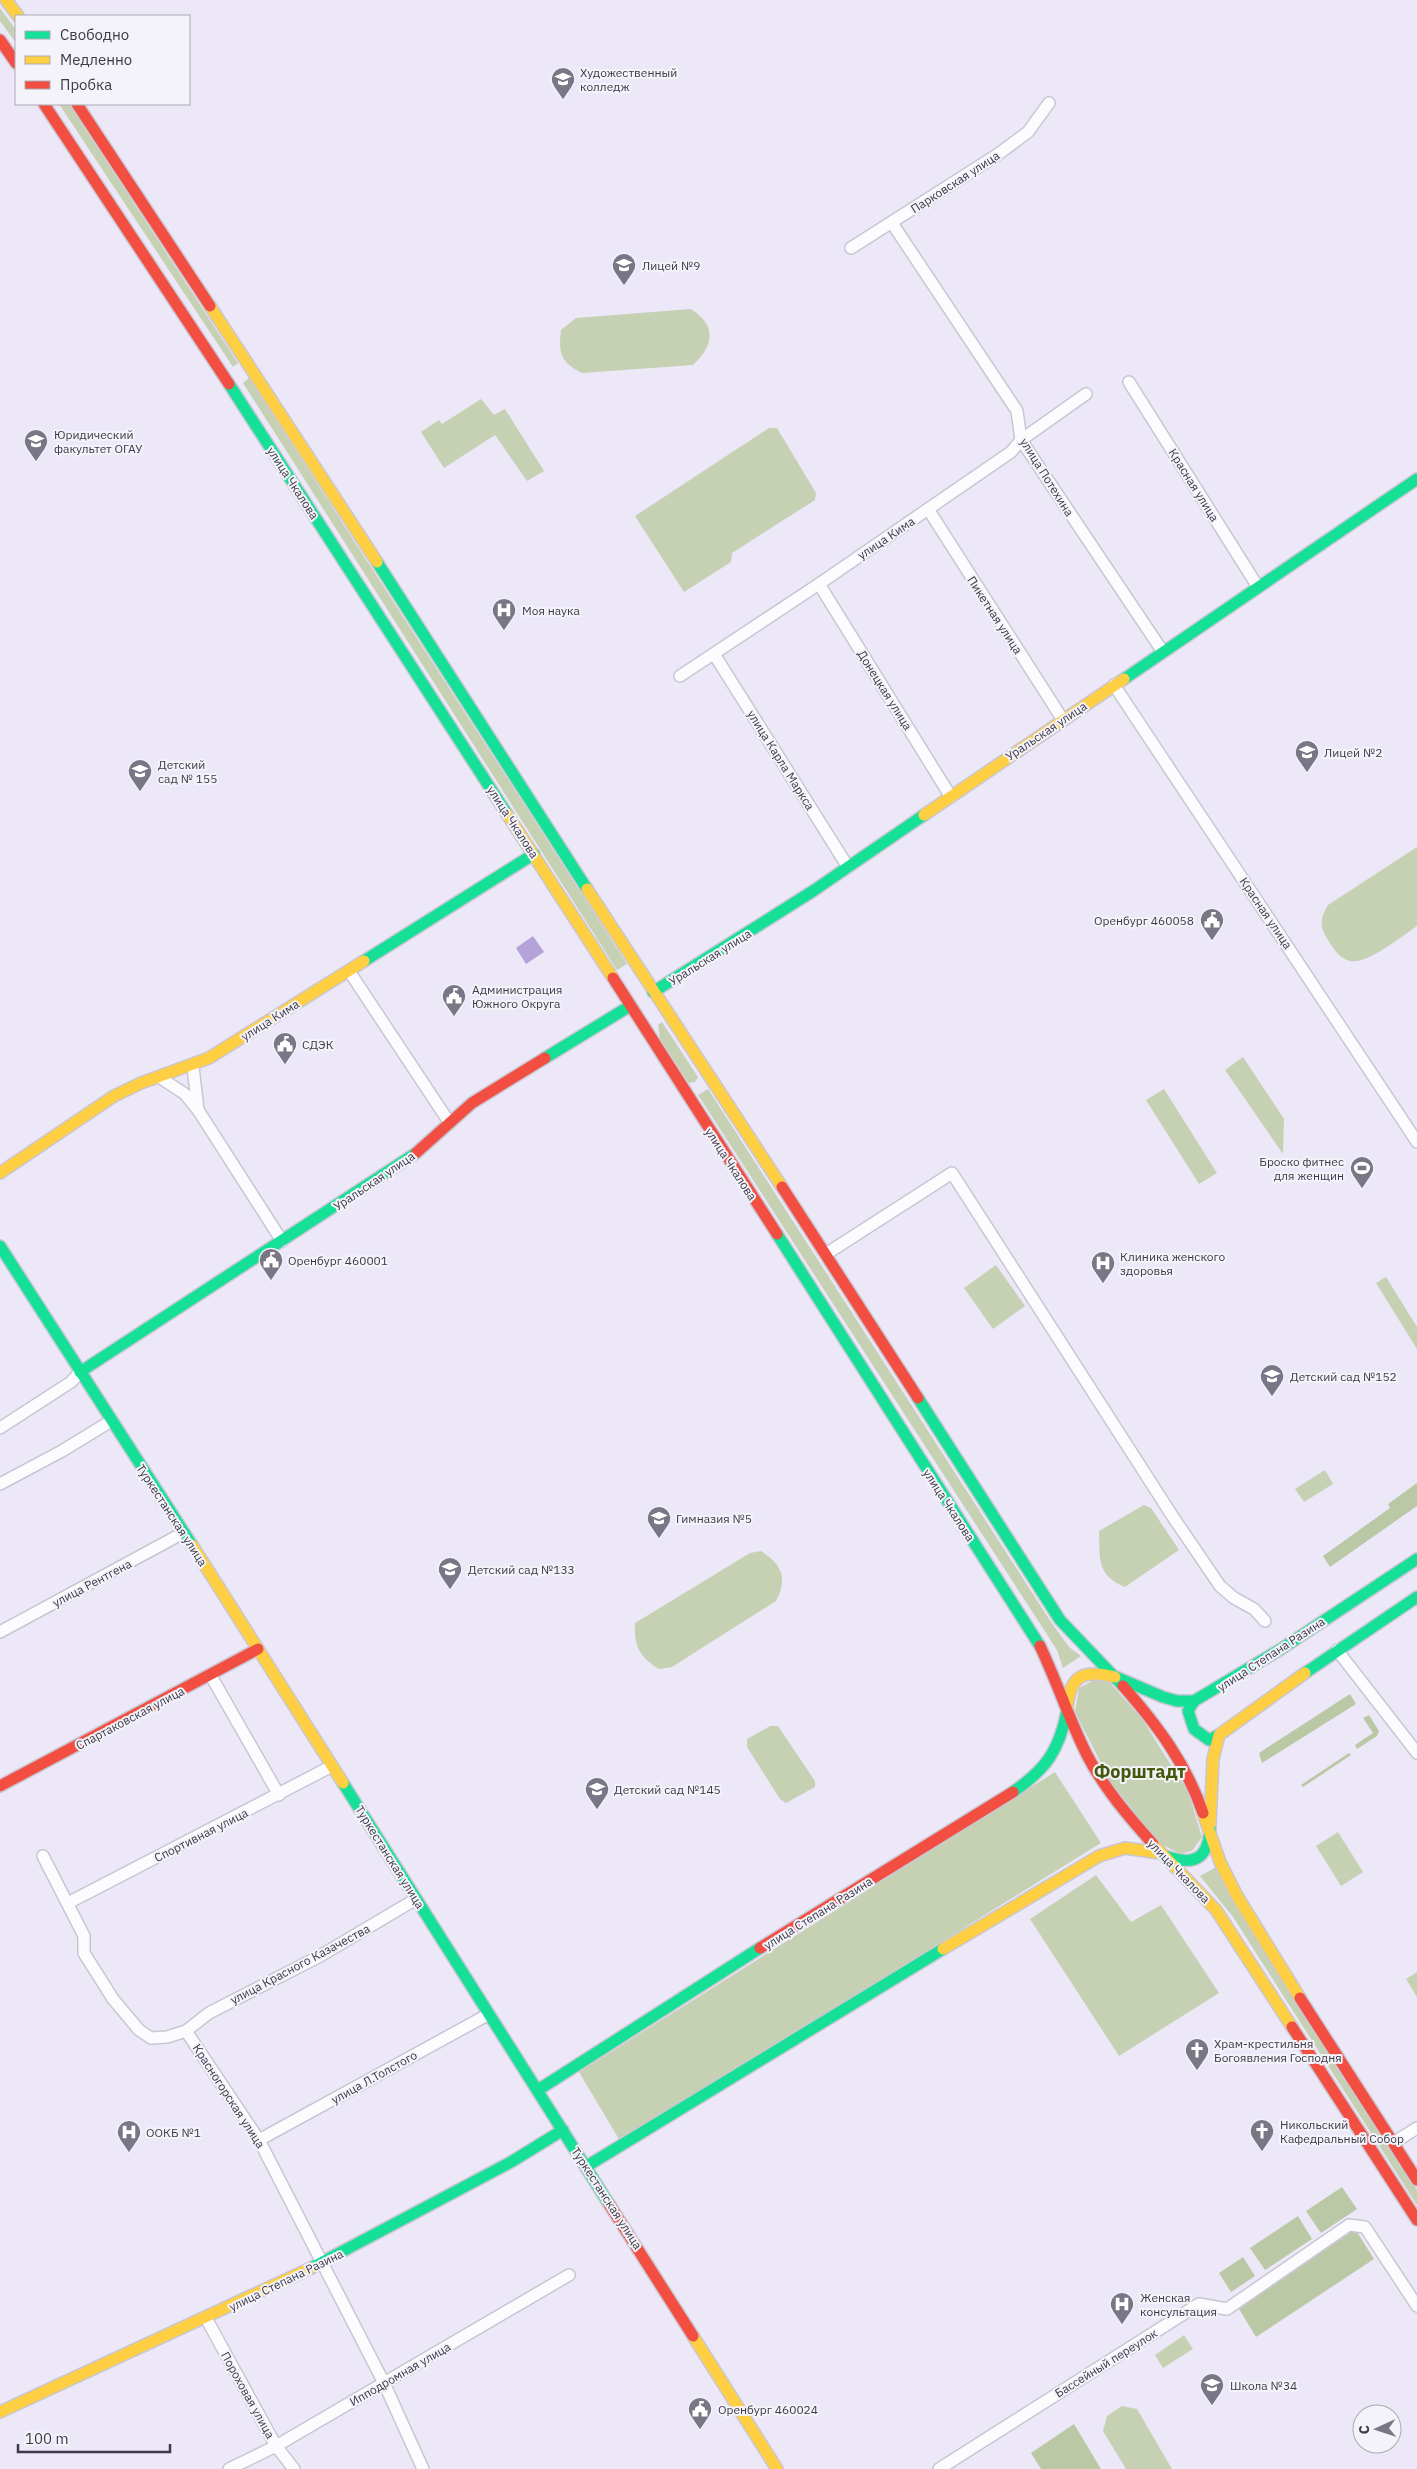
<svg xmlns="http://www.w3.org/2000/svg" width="1417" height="2469" viewBox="0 0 1417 2469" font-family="'IBM Plex Sans',sans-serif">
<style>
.green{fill:#c6d1b4}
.forest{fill:#bbc8a6}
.water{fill:#b4a3d8}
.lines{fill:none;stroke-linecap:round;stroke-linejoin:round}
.street-casing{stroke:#c9c6d3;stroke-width:14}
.fast-casing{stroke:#c9c6d3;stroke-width:14}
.slow-casing{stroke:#c9c6d3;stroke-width:14}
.jam-casing{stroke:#c9c6d3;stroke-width:14}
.street{stroke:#fcfcfe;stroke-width:11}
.fast{stroke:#16e098;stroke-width:11}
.slow{stroke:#ffcf43;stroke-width:11}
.jam{stroke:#f24e42;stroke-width:11}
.labels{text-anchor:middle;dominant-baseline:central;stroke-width:4;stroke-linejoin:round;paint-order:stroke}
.poi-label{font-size:12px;fill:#3d3947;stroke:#f4f3fa;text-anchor:start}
.street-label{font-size:12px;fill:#3d3947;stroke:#f4f3fa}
.district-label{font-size:18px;font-weight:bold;fill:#43580c;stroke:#f4f3fa}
</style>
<rect width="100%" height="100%" fill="#ece8f8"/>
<g class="green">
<polygon points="0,8 16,30 16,43 0,21"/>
<polygon points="59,104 69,104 238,363 233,367"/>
<path d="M691,309C717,326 714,345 693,365L582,373C561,363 558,353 561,330L576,318Z"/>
<polygon points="249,378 627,964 617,970 243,383"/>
<polygon points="481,399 494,415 505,409 544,471 527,481 495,435 444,468 421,432 439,420 442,424"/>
<polygon points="769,428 777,428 816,493 815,500 732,553 731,562 684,592 635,516"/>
<path d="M1417,847V926C1402,936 1367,965 1350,961C1339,958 1333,948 1328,940C1319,926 1320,919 1328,905Z"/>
<polygon points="662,1022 698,1077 695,1082 689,1083 660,1039 658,1025"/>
<polygon points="1243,1057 1284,1119 1283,1154 1225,1070"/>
<polygon points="708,1089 1051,1622 1069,1647 1081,1656 1063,1668 1057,1650 698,1095"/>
<polygon points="1164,1089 1217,1173 1199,1184 1146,1100"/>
<polygon points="996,1265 1025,1306 993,1329 964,1288"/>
<polygon points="1386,1277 1417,1327 1417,1349 1376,1283"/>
<polygon points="1325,1470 1333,1484 1304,1502 1295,1489"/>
<path d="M1144,1505L1151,1508L1179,1550L1125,1587C1096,1575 1100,1558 1099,1531Z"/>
<path d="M761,1551C782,1564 788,1579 776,1601L672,1667L659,1669C639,1656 634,1647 635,1623L750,1553Z"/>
<polygon points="1094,1680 1110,1683 1142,1719 1188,1792 1202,1837 1192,1851 1180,1854 1159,1843 1110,1781 1075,1712 1079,1688"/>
<polygon points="770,1726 778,1726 815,1781 815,1787 786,1803 780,1799 747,1747 747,1739"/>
<polygon points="1055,1772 1101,1843 620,2141 579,2072"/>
<polygon points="1338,1832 1363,1872 1341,1886 1316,1846"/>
<polygon points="1216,1867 1417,2190 1417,2205 1233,1917 1200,1876"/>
<polygon points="1096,1875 1131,1922 1161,1905 1219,1993 1119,2056 1030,1919"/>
<polygon points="1417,1972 1417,1997 1406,1979"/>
<polygon points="1184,2335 1193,2349 1163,2368 1155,2355"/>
<polygon points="1122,2406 1137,2409 1172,2469 1126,2469 1103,2431 1107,2416"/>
</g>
<g class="forest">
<polygon points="1417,1483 1417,1506 1330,1567 1323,1556 1390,1508 1388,1504"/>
<polygon points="1350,1694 1356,1704 1262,1763 1259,1753"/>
<polygon points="1369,1715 1379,1731 1377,1736 1357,1749 1355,1745 1373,1733 1363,1718"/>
<polygon points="1349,1753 1351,1755 1303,1787 1301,1785"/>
<polygon points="1342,2187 1357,2209 1321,2233 1306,2211"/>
<polygon points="1298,2216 1312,2239 1265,2270 1250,2248"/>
<polygon points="1351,2232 1357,2232 1374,2259 1256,2337 1239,2309"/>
<polygon points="1243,2257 1255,2276 1231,2292 1219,2273"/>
<polygon points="1074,2424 1101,2469 1041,2469 1031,2453"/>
</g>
<polygon class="water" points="533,936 544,952 526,964 516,948"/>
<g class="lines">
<g class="street-casing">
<g id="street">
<polyline points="892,223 1017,411 1021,440 1163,652"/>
<polyline points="851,248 997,155 1028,132 1049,103"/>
<polyline points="1129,382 1258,587"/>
<polyline points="928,509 1063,720"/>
<polyline points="819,584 951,797"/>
<polyline points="714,654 848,867"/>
<polyline points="680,676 819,584 1011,452 1021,440 1086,394"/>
<polyline points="1114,685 1417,1142"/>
<polyline points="349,971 449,1122"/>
<polyline points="193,1067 198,1110"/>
<polyline points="159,1077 185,1094 198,1110 282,1241"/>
<polyline points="826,1254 952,1173 1173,1517 1220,1586 1234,1598 1254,1609 1265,1621"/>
<polyline points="0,1428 71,1382 80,1372"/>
<polyline points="0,1484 62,1451 111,1421"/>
<polyline points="0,1632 183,1533"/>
<polyline points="1337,1650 1417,1753"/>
<polyline points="211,1676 279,1795"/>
<polyline points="43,1856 84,1936 84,1953 113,1999 139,2030 151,2038 167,2037 186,2031 259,2140 384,2383 423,2469"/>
<polyline points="68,1903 332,1766"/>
<polyline points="186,2031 209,2013 320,1956 416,1899"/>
<polyline points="259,2140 489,2014"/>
<polyline points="1393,2143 1417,2128"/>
<polyline points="206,2318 276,2446 294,2469"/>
<polyline points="229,2469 276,2446 569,2275"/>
<polyline points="939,2469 1199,2304 1227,2309 1349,2225 1365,2227 1417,2306"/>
</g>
</g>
<g class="fast-casing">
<g id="fast">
<polyline points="229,384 507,814"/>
<polyline points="377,562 587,889"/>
<polyline points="1124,679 1417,479"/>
<polyline points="364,961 534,854"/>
<polyline points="653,992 813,891 924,815"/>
<polyline points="545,1058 630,1006"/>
<polyline points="777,1234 1040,1646"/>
<polyline points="0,1246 192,1545"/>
<polyline points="80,1372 416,1153"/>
<polyline points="918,1398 1060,1620 1123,1686"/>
<polyline points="1305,1673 1417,1597"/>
<polyline points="1116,1677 1163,1697 1177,1701 1194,1701 1281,1649 1417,1559"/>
<polyline points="1194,1701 1188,1711 1194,1729 1209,1740 1219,1735"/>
<polyline points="343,1783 609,2204"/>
<path d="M1013,1792C1046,1769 1059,1751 1067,1711"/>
<path d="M1165,1856C1193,1866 1208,1860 1210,1829"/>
<polyline points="538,2090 760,1948"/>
<polyline points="587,2166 943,1949"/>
<polyline points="311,2268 511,2162 563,2130"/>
</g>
</g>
<g class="slow-casing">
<g id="slow">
<polyline points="6,0 18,16"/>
<polyline points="210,306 377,562"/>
<polyline points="507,814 613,978"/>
<polyline points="924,815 1124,679"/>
<polyline points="587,889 782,1187"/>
<polyline points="0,1173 114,1096 141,1083 209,1058 364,961"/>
<polyline points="192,1545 343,1783"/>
<path d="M1067,1709C1070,1675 1083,1669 1115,1677"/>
<polyline points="1203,1813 1220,1862 1237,1896 1300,1998"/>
<polyline points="1210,1824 1213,1759 1219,1735 1305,1673"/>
<polyline points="1153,1844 1216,1910 1292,2027"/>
<polyline points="943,1949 1099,1856 1125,1848 1160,1853"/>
<polyline points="693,2336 777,2469"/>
<polyline points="0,2412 311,2268"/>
</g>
</g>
<g class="jam-casing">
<g id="jam">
<polyline points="0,40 16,63"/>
<polyline points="44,104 229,384"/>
<polyline points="77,104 210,306"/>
<polyline points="613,978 777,1234"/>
<polyline points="416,1153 472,1103 545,1058"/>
<polyline points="782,1187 918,1398"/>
<path d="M1040,1646C1057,1682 1069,1719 1087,1755C1104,1788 1128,1816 1153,1844"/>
<path d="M1123,1686C1157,1725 1186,1763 1203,1813"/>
<polyline points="0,1786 258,1649"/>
<polyline points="760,1948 1013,1792"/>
<polyline points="1300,1998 1417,2180"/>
<polyline points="1292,2027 1417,2220"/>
<polyline points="609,2204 693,2336"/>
</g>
</g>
<use href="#street" class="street"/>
<use href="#fast" class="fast"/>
<use href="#slow" class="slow"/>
<use href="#jam" class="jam"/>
</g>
<defs>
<g id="university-pin" transform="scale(1.25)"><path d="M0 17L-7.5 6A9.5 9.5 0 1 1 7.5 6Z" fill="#7a7685" stroke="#f4f3fa"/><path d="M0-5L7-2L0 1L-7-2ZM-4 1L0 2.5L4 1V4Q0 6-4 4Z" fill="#fff"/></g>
<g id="school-pin" transform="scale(1.25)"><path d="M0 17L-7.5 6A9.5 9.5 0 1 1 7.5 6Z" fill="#7a7685" stroke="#f4f3fa"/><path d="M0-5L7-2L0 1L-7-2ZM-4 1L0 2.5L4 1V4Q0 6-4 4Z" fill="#fff"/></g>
<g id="hospital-pin" transform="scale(1.25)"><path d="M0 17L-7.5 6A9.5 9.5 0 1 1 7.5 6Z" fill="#7a7685" stroke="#f4f3fa"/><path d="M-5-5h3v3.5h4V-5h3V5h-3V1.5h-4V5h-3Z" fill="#fff"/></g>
<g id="civic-pin" transform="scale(1.25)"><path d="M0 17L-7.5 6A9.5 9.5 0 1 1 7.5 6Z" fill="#7a7685" stroke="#f4f3fa"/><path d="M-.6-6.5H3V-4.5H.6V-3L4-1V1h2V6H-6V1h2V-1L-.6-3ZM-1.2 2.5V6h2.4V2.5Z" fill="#fff"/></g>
<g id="stadium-pin" transform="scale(1.25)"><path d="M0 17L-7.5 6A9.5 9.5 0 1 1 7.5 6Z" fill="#7a7685" stroke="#f4f3fa"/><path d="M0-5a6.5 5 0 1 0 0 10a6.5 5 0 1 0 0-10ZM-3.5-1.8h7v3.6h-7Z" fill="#fff"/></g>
<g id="church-pin" transform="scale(1.25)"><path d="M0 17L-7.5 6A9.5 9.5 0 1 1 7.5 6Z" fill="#7a7685" stroke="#f4f3fa"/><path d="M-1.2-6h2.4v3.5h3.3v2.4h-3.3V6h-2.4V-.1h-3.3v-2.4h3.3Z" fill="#fff"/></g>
</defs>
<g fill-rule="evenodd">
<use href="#university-pin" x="563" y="79"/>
<use href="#school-pin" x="624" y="265"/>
<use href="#university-pin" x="36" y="441"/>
<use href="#hospital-pin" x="504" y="610"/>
<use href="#school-pin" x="1307" y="752"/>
<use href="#school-pin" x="140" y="771"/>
<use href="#civic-pin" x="1212" y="920"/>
<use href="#civic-pin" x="454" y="996"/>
<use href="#civic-pin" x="285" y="1044"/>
<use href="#stadium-pin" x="1362" y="1168"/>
<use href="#civic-pin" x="271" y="1260"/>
<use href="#hospital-pin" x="1103" y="1263"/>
<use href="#school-pin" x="1272" y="1376"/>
<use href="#school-pin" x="659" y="1518"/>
<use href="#school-pin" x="450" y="1569"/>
<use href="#school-pin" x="597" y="1789"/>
<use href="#church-pin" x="1197" y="2050"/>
<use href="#church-pin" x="1262" y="2131"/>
<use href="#hospital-pin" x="129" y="2132"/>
<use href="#hospital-pin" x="1122" y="2304"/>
<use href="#school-pin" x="1212" y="2385"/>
<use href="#civic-pin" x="700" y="2409"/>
</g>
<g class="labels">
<g class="poi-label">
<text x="580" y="72">Художественный<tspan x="580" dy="14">колледж</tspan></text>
<text x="642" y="265">Лицей №9</text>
<text x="54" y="434">Юридический<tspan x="54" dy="14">факультет ОГАУ</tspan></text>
<text x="522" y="610">Моя наука</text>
<text x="1324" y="752">Лицей №2</text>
<text x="158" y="764">Детский<tspan x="158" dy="14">сад № 155</tspan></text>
<text x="1194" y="920" text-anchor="end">Оренбург 460058</text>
<text x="472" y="989">Администрация<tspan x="472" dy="14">Южного Округа</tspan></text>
<text x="302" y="1044">СДЭК</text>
<text x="1344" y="1161" text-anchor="end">Броско фитнес<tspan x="1344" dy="14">для женщин</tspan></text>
<text x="1120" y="1256">Клиника женского<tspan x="1120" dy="14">здоровья</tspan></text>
<text x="288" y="1260">Оренбург 460001</text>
<text x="1290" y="1376">Детский сад №152</text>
<text x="676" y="1518">Гимназия №5</text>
<text x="468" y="1569">Детский сад №133</text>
<text x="614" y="1789">Детский сад №145</text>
<text x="1214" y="2043">Храм-крестильня<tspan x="1214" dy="14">Богоявления Господня</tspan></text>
<text x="1280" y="2124">Никольский<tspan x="1280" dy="14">Кафедральный Собор</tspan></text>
<text x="146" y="2132">ООКБ №1</text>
<text x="1140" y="2297">Женская<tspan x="1140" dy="14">консультация</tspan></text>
<text x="1230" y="2385">Школа №34</text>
<text x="718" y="2409">Оренбург 460024</text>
</g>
<g class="street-label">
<text transform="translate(955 182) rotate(-33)">Парковская улица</text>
<text transform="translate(1047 477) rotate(58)">улица Потехина</text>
<text transform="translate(293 483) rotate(57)">улица Чкалова</text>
<text transform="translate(1194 485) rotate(58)">Красная улица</text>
<text transform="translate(886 538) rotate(-34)">улица Кима</text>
<text transform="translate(995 615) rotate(57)">Пикетная улица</text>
<text transform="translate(885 690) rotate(58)">Донецкая улица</text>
<text transform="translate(1046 731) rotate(-34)">Уральская улица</text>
<text transform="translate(781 760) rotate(58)">улица Карла Маркса</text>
<text transform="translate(513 822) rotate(57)">улица Чкалова</text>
<text transform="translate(1266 913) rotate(56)">Красная улица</text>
<text transform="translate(710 957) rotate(-32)">Уральская улица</text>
<text transform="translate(270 1020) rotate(-32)">улица Кима</text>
<text transform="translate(731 1164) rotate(57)">улица Чкалова</text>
<text transform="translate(374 1181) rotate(-34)">Уральская улица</text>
<text transform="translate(949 1505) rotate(57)">улица Чкалова</text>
<text transform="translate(172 1515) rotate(57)">Туркестанская улица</text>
<text transform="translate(92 1583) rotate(-28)">улица Рентгена</text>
<text transform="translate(1271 1654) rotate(-33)">улица Степана Разина</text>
<text transform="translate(130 1718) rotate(-28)">Спартаковская улица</text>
<text transform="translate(201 1835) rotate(-27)">Спортивная улица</text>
<text transform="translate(390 1857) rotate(58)">Туркестанская улица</text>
<text transform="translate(1179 1871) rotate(46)">улица Чкалова</text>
<text transform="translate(818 1913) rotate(-32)">улица Степана Разина</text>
<text transform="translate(300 1964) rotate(-28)">улица Красного Казачества</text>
<text transform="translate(374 2077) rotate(-29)">улица Л.Толстого</text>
<text transform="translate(229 2096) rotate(57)">Красногорская улица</text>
<text transform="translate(607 2198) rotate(57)">Туркестанская улица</text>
<text transform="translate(286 2280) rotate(-26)">улица Степана Разина</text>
<text transform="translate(1106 2363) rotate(-32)">Бассейный переулок</text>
<text transform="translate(400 2374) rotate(-30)">Ипподромная улица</text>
<text transform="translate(248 2395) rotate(61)">Пороховая улица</text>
</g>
<g class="district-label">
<text x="1140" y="1771">Форштадт</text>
</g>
</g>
<rect x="15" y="15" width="175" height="90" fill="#f4f3fa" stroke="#aba9b2"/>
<rect x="25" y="31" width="25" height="8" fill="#16e098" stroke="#aba9b2"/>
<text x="60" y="40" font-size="15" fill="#3d3947">Свободно</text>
<rect x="25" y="56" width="25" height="8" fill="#ffcf43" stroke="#aba9b2"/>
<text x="60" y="65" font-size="15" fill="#3d3947">Медленно</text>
<rect x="25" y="81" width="25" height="8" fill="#f24e42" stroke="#aba9b2"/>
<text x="60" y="90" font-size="15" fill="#3d3947">Пробка</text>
<g transform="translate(1377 2429) rotate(267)"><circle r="24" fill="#f4f3fa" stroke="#aba9b2"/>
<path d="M0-4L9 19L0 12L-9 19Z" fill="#7a7685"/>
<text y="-8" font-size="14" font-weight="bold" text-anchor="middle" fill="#3d3947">С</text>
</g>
<path d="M18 2444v8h152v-8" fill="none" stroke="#3d3947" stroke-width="2.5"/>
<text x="25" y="2444" font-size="15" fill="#3d3947" stroke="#f4f3fa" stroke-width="4" paint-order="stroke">100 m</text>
</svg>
